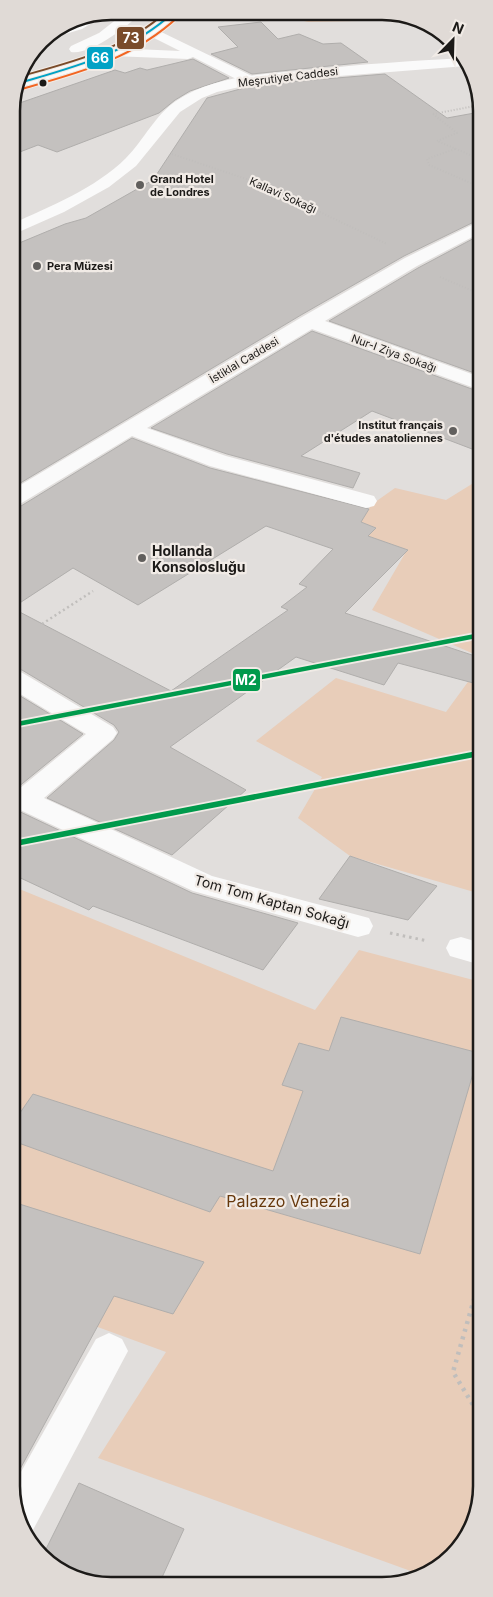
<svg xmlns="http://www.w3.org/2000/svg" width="493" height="1597" viewBox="0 0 493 1597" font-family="Inter,sans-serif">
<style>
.green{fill:#e8cdb9}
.building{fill:#c4c1bf;stroke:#b0aeac;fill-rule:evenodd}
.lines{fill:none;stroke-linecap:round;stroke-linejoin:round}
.path-far3{stroke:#c0bebc;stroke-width:2;stroke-dasharray:1 2;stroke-linecap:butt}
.path-far2{stroke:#c0bebc;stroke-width:2.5;stroke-dasharray:2 3;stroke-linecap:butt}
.path-far1{stroke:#c0bebc;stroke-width:3;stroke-dasharray:2.5 4;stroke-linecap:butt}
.path{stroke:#c0bebc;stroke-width:4.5;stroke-dasharray:3 5;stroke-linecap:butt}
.lane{fill:#fafafa;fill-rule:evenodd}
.street{fill:#fafafa;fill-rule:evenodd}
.secondary{fill:#fafafa;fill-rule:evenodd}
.primary{fill:#fafafa;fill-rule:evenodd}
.bus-1-casing{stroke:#f1ebe6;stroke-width:4}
.bus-2-casing{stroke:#f1ebe6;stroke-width:4}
.bus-3-casing{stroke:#f1ebe6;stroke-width:4}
.bus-1{stroke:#01a2c5;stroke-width:2}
.bus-2{stroke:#f26522;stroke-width:2}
.bus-3{stroke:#7a4b2a;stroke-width:2}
.metro-1-far1-casing{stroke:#f1ebe6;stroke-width:8}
.metro-1-casing{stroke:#f1ebe6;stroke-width:9}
.metro-1-far1{stroke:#009a4c;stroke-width:4.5}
.metro-1{stroke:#009a4c;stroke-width:5.5}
.bus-dot{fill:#1c1a18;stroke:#f1ebe6;stroke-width:2}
.poi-dot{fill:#615f5d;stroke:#f1ebe6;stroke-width:2}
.labels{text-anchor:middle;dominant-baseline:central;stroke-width:4.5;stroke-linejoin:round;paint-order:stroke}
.far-street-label{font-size:11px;fill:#1c1a18;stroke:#f1ebe6}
.far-poi-label{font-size:11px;font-weight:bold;fill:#1c1a18;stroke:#f1ebe6;text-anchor:start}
.poi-label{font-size:14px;font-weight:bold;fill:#1c1a18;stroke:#f1ebe6;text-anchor:start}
.street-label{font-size:14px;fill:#1c1a18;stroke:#f1ebe6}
.near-park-label{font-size:16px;fill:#66380c;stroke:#f1ebe6}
.rim{fill:none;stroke:#1c1a18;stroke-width:2.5}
.line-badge{stroke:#f1ebe6;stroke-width:2}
.badge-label{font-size:14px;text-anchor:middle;font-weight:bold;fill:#fff}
</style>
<rect width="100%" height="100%" fill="#e1dedc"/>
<g class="green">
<polygon points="215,12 263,12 261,21 214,17"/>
<polygon points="267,12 402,13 407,20 308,22"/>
<polygon points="480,479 481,657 372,610 407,550 368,536 376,528 361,522 371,505 395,488 446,500"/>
<polygon points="481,664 481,894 350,856 298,818 322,777 256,741 336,678 446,712"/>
<polygon points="12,886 315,1010 359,950 481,982 482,1493 457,1552 419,1574 98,1458 166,1352 13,1296"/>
</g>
<g class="building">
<polygon points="261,22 278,39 299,34 323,44 341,43 368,62 252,74 211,54 238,47 218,27"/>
<polygon points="193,59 229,78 190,91 175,100 159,113 57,152 38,145 12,155 11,106 115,70 125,73 140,68 147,70"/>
<polygon points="385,74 447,118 480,112 480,219 404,256 301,315 12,488 12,246 65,224 86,218 153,180 207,98 244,88 276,83"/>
<polygon points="480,235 480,375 329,321 418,268"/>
<polygon points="312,331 480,392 480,452 372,411 301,456 360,473 353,488 227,454 151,428"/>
<path d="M132,438L210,468L369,509L361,522L376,528L368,536L408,550L345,613L481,658V685L398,663L384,685L296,657L170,747L246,790L172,855L47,798L114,740L119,732L114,725L22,670L12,668V508L21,506ZM266,526L333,549L299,584L307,587L281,607L288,610L171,691L12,608L73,568L138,605Z"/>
<polygon points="12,691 83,734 12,792"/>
<polygon points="12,808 192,893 298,923 263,970 93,906 89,910 12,874"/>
<polygon points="350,856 437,886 408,920 319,899"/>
<polygon points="341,1017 479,1053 420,1254 220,1196 210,1212 13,1141 13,1123 33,1094 273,1171 303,1091 282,1085 299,1043 329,1051"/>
<polygon points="13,1202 204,1262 173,1314 114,1296 13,1482"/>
<polygon points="79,1483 184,1529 159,1584 91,1584 42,1557"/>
</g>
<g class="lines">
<g class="path-far3">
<polyline points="433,114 457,133 437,141 480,159"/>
<polyline points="433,114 480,105"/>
<polyline points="455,149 427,159 429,165 480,187"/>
<polyline points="172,154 261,184 387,244"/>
<polyline points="440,277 480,294"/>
</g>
<polyline class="path-far2" points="42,624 93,591"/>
<polyline class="path-far1" points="390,933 428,941"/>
<polyline class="path" points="481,1275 453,1372 481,1418"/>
<path class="lane" d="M105,12V15L82,29L39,42C49,32 63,31 76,25C87,21 94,15 105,12Z"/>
<g class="street">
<polygon points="153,28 254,77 256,80 254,83 244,83 193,57 188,59 112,56 105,52 112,48 180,51 148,35 146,32"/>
<polygon points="480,221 480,233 417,266 325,321 480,377 480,390 312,329 147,428 226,456 374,496 377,501 374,506 366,508 210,466 132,436 20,504 12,506 12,490 302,317 405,258"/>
<polygon points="12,670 21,672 113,727 117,733 113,739 44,798 212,876 369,918 373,926 369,934 358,937 193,891 14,807 12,797 14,793 86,734 12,689"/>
<polygon points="461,937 481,943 481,965 450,956 446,948 450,940"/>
<polygon points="109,1333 122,1339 128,1351 33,1530 28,1533 13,1506 13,1486 96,1339"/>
</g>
<path class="secondary" d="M462,58L466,66L276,81L244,86L217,92L202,98L180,112L136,166L109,187L64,212L12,235V224C50,206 95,189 126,158C144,140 155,115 176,101C214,75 266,74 311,70C361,64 412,61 462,58Z"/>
<g class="primary">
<path d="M127,11H142C131,25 89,56 71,52L69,49L71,46L99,33Z"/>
<path d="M167,12H180C153,50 99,64 56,77C43,80 29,86 15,88L17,79C68,64 129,52 167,12Z"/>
</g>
<g class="bus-1-casing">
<path id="bus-1" d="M16,84C74,67 128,54 174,12"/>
</g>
<g class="bus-2-casing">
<path id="bus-2" d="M18,90C78,73 132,60 179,16"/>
</g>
<g class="bus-3-casing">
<path id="bus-3" d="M18,77C71,62 124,50 166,12"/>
</g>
<use href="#bus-1" class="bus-1"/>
<use href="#bus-2" class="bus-2"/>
<use href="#bus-3" class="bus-3"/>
<g class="metro-1-far1-casing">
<polyline id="metro-1-far1" points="12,725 481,635"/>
</g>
<g class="metro-1-casing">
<g id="metro-1">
<polyline points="12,725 14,725"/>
<polyline points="12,844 481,753"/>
</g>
</g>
<use href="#metro-1-far1" class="metro-1-far1"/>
<use href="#metro-1" class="metro-1"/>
</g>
<circle class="bus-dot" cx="43" cy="83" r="4.5"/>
<g class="poi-dot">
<circle cx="140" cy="185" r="5"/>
<circle cx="37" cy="266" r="5"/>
<circle cx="453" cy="431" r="5"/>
<circle cx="142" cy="558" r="5"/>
</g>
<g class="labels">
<g class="far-street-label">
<text transform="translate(288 77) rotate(-7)">Meşrutiyet Caddesi</text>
<text transform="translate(283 195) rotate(24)">Kallavi Sokağı</text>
<text transform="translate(394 353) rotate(20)">Nur-I Ziya Sokağı</text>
<text transform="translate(244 360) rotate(-31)">İstiklal Caddesi</text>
</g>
<g class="far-poi-label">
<text x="150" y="179">Grand Hotel<tspan x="150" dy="13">de Londres</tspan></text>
<text x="47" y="266">Pera Müzesi</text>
<text x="443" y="425" text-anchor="end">Institut français<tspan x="443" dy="13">d'études anatoliennes</tspan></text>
</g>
<g class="poi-label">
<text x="152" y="550">Hollanda<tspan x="152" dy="16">Konsolosluğu</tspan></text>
</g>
<g class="street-label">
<text transform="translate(272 901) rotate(16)">Tom Tom Kaptan Sokağı</text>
</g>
<g class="near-park-label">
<text x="288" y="1201">Palazzo Venezia</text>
</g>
</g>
<path d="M0 0H493V1597H0ZM111 20H382A91 91 0 0 1 473 111V1486A91 91 0 0 1 382 1577H111A91 91 0 0 1 20 1486V111A91 91 0 0 1 111 20Z" fill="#e0dad6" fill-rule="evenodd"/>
<path class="rim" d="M111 20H382A91 91 0 0 1 473 111V1486A91 91 0 0 1 382 1577H111A91 91 0 0 1 20 1486V111A91 91 0 0 1 111 20Z"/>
<g class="line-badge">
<rect x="116" y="26" width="29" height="24" rx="5" fill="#7a4b2a"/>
<rect x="86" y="46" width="28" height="24" rx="5" fill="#01a2c5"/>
<rect x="232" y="668" width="29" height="24" rx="5" fill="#009a4c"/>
</g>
<g class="badge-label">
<text x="131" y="43">73</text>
<text x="100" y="63">66</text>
<text x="246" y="685">M2</text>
</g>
<g transform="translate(453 40) rotate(23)" stroke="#f1ebe6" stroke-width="4" paint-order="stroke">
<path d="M0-4L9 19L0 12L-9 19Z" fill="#1c1a18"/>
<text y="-8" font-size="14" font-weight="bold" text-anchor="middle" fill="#1c1a18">N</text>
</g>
</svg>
